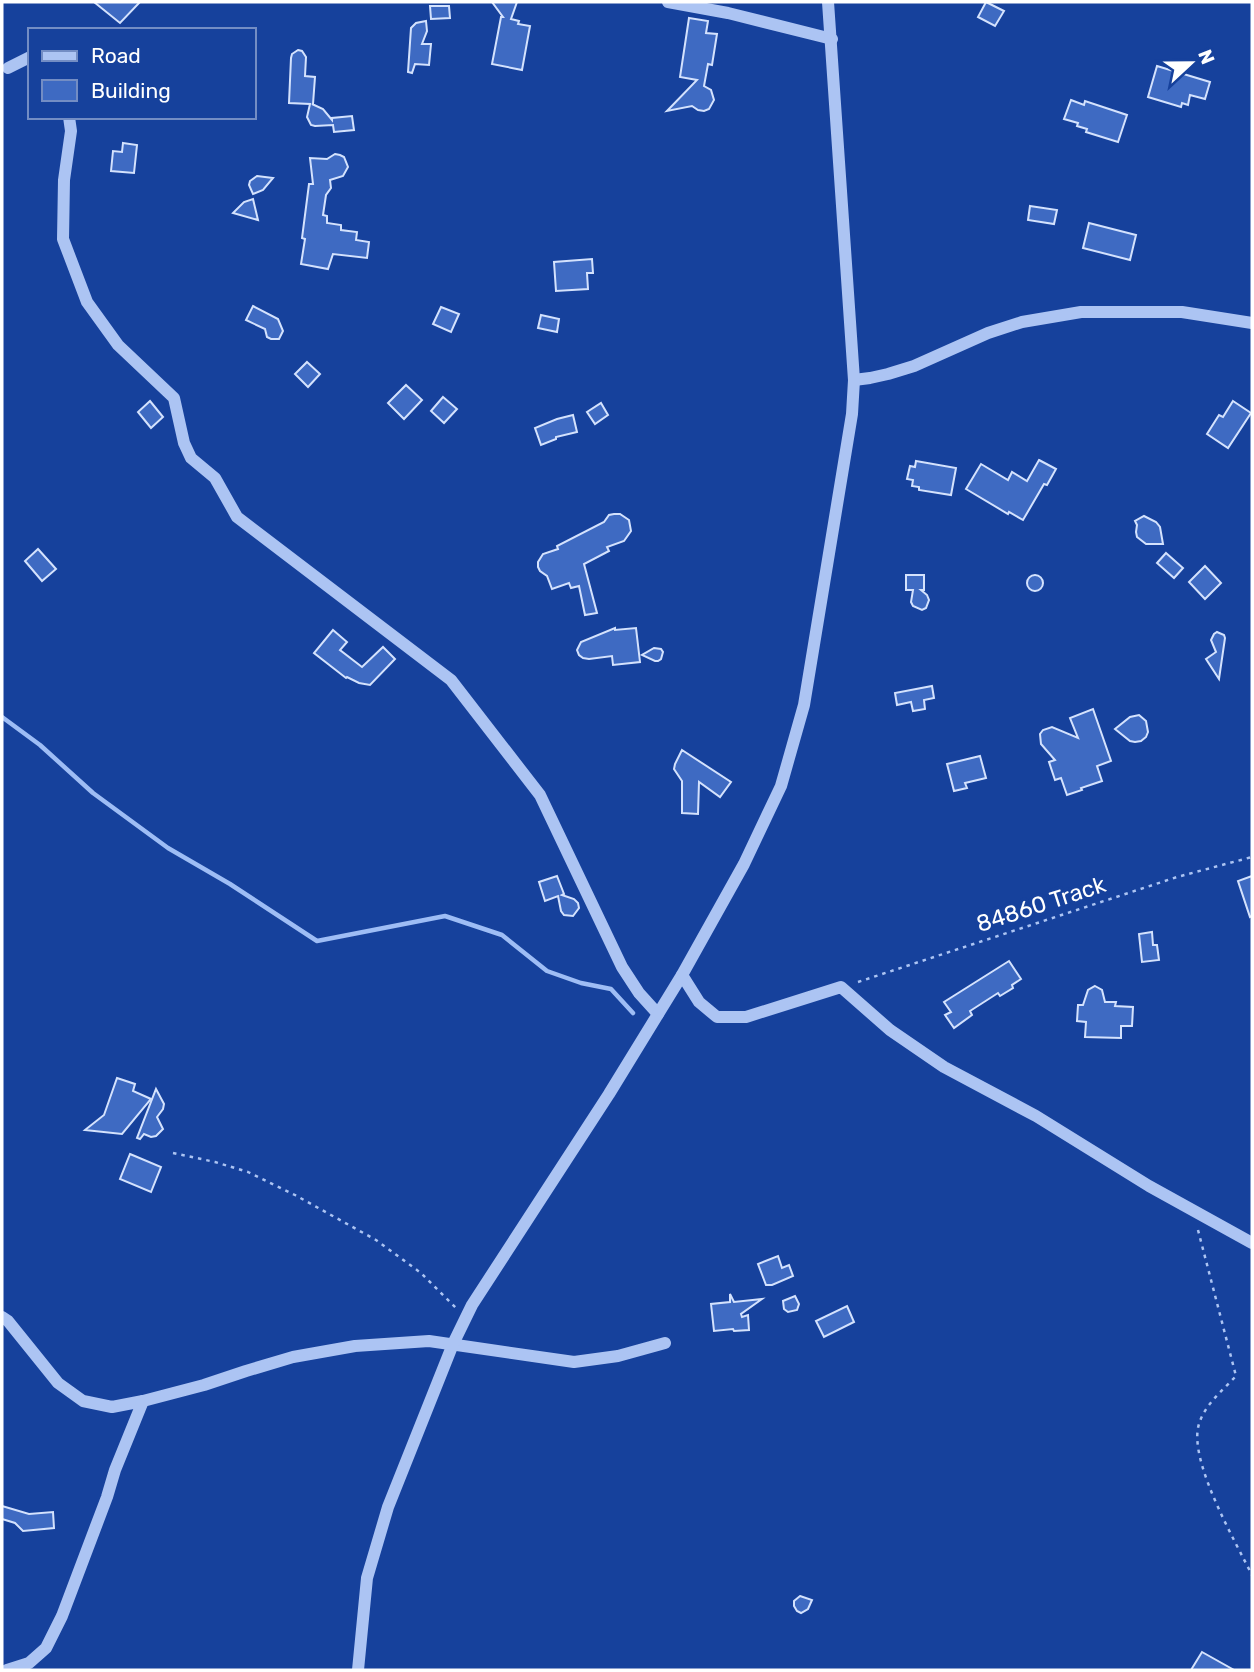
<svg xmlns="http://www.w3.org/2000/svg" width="1254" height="1672" viewBox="0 0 1254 1672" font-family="Rubik,sans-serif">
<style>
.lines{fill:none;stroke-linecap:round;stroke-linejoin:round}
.stream{stroke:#9ebdf5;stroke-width:4.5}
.building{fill:#3e6ac2;stroke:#d4e2fd;stroke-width:2}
.path{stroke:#acc4f3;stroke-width:2.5;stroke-dasharray:3.5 5;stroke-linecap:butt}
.minor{stroke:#acc4f3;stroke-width:12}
.labels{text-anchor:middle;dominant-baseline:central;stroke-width:7;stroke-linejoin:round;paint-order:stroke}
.street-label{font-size:23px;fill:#fff;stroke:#16419c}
</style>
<rect width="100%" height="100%" fill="#16419c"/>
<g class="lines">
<polyline class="stream" points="2,717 40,745 93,793 168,848 230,884 317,941 445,916 502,935 547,971 581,983 611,989 633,1013"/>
</g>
<g class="building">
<polygon points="94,2 140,2 120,23"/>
<polygon points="492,2 517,2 511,19 519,21 518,24 530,26 522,70 492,64 501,17 503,17"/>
<polygon points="986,2 1004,11 995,26 978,17"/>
<polygon points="430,6 449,6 450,18 431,19"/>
<polygon points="689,18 708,21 706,33 717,34 712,65 708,64 704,86 711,90 714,100 709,109 704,111 698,110 692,106 667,111 697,80 680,77"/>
<polygon points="426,21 427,31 422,44 431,44 429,65 415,64 412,73 408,72 411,28 416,23"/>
<polygon points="298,50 302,51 306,57 305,76 315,77 313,104 312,104 323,109 332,120 332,118 352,116 354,130 334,132 333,125 315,126 311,125 307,117 310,104 289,103 291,58 292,54"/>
<polygon points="1157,66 1210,82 1205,99 1190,95 1188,105 1182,103 1181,107 1148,97"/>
<polygon points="1071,100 1084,105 1085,101 1127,115 1118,142 1086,132 1087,129 1077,126 1078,123 1064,119"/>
<polygon points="123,143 137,145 134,173 111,171 113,151 122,152"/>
<polygon points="335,154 340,155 344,157 348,167 343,176 330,180 331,188 326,195 323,215 327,216 327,223 341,225 341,230 357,232 356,240 369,242 367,258 333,254 328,269 301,264 305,239 302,238 309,184 313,184 310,158 327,159"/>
<polygon points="257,176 273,178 263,190 253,194 249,185 250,181"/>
<polygon points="253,199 258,220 233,213 244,202"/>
<polygon points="1030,206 1057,210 1054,224 1028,220"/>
<polygon points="1089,223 1136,235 1130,260 1083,248"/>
<polygon points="592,259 593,273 587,273 588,289 556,291 554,262"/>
<polygon points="253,306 278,319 283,331 279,339 271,339 267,337 265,329 246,320"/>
<polygon points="441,307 459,314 451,332 433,324"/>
<polygon points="541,315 559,319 557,332 538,328"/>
<polygon points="307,362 320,374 308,387 295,374"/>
<polygon points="406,385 422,400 404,419 388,403"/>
<polygon points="443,397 457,409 444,423 431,411"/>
<polygon points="150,401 163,417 151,428 138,412"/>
<polygon points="1233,401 1251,413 1228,448 1207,434 1219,415 1223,417"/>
<polygon points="601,403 608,415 595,424 587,412"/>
<polygon points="573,415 577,432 556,437 556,439 541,445 535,428 557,419"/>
<polygon points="1039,460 1056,469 1047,485 1044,484 1023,520 1009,512 1008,514 966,489 981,464 1008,480 1012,472 1027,481"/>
<polygon points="916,461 956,468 951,495 919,490 919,487 912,486 913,480 907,479 910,466 915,467"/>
<polygon points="614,514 620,514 629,520 631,531 624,541 607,547 609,551 584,564 597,613 585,615 579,586 571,588 569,583 552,589 547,576 540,571 538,567 538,562 543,554 558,549 557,546 604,522 609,515"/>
<polygon points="1144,516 1156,522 1160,527 1163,544 1146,544 1137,537 1136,532 1137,525 1135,521"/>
<polygon points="38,549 56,569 42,581 25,561"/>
<polygon points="1166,553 1183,568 1174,578 1157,563"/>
<polygon points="1205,566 1221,583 1205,599 1189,582"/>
<circle cx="1035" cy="583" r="8"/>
<polygon points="906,575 924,575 924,590 921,590 927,595 929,600 926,608 922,610 913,606 911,602 913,590 906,590"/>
<polygon points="615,628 615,630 636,628 640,662 613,665 612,656 589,659 583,658 579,655 577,650 581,642"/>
<polygon points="333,630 347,642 340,650 362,667 383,647 395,659 370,685 359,683 347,677 346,678 314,653"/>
<polygon points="1217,632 1224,635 1225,638 1219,679 1206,659 1216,652 1211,640 1214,634"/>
<polygon points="654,648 661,649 663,652 661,659 658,661 655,661 642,655"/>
<polygon points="932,686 934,698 924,700 925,709 913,711 911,702 897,705 895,693"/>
<polygon points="1093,709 1111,761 1097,766 1102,781 1081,788 1082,790 1067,795 1061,778 1055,780 1049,762 1055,760 1041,744 1040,734 1043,730 1052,727 1078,738 1070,718"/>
<polygon points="1139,715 1146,721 1148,732 1146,737 1141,741 1135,742 1130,741 1115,729 1130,717"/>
<polygon points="682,750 731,782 720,797 699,782 698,814 682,813 682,781 674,769 675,764"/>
<polygon points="980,756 986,778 965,783 967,788 954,791 947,764"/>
<polygon points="557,876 564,894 562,895 574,899 578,903 579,908 573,916 564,915 561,911 558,896 545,901 539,882"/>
<polygon points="1252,876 1252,916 1250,917 1238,881"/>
<polygon points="1152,932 1153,945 1157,945 1159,960 1142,962 1139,934"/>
<polygon points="1009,961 1021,979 1012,985 1013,988 1000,996 998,993 970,1011 972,1015 954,1028 945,1015 951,1012 944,1002"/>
<polygon points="1095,986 1102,990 1105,1002 1116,1002 1115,1006 1133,1007 1132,1026 1121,1026 1121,1038 1085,1037 1086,1022 1077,1021 1078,1005 1083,1005 1088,990"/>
<polygon points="117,1078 135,1084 133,1091 151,1099 122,1134 85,1130 104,1115"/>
<polygon points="156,1089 164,1104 163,1109 157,1117 163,1129 156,1136 151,1137 144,1134 140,1139 137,1138"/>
<polygon points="130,1154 161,1167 151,1192 120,1179"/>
<polygon points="778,1256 782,1268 789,1265 793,1276 772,1285 766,1285 758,1264"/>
<polygon points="730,1294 734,1302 762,1299 741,1314 742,1317 748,1315 749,1330 734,1331 733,1329 714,1331 711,1304 730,1302"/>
<polygon points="795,1296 799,1304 797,1310 788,1312 784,1309 783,1301"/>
<polygon points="847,1306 854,1322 824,1337 816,1321"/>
<polygon points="2,1506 29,1514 53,1512 54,1528 23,1531 15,1523 2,1519"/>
<polygon points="800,1596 812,1600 808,1609 801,1613 797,1611 794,1606 794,1601"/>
<polygon points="1202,1652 1234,1670 1191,1670"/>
</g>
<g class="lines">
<g class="path">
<polyline points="858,982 1177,877 1252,857"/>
<polyline points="173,1153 215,1162 248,1172 295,1195 376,1240 421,1273 456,1308"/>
<path d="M1198,1230L1236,1376C1222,1391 1202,1407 1198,1428C1191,1465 1235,1541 1252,1575"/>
</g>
<g class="minor">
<polyline points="668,2 728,13 832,39"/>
<polyline points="8,68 30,57"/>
<polyline points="69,117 71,131 64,180 63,239 87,302 118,345 174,398 184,443 191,458 215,478 237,517 451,680 540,795 622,967 639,993 658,1014"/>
<polyline points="854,380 870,378 888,374 914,366 988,333 1022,322 1081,312 1182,312 1252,323"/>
<polyline points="682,975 699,1002 717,1017 746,1017 841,987 890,1030 944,1067 1036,1116 1149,1186 1252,1243"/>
<polyline points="2,1317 8,1321 58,1383 83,1401 112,1407 143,1401 204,1385 246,1371 293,1357 355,1346 429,1341 574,1362 618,1356 665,1343"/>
<polyline points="7,1670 29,1663 46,1648 62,1616 107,1497 115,1470 143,1401"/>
<polyline points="358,1670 367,1578 388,1507 453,1344 472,1305 609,1094 682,975 744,864 781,786 804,705 852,414 854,380 828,2"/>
</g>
</g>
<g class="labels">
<g class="street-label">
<text transform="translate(1041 904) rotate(-18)">84860 Track</text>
</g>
</g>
<rect width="1254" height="1672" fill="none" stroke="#ffffff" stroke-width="7"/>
<rect x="28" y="28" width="228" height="91" fill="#16419c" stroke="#738dc4" stroke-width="2"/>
<rect x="42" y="51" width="35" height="10" fill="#acc4f3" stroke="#738dc4" stroke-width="2"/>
<text x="91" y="63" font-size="21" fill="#ffffff">Road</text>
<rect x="42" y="80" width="35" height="21" fill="#3e6ac2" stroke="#738dc4" stroke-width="2"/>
<text x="91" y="98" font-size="21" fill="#ffffff">Building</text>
<g transform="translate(1191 63) rotate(68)" stroke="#16419c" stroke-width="5" paint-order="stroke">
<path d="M0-5L12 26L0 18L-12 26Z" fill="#ffffff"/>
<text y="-10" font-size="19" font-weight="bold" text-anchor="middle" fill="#ffffff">N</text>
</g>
</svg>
